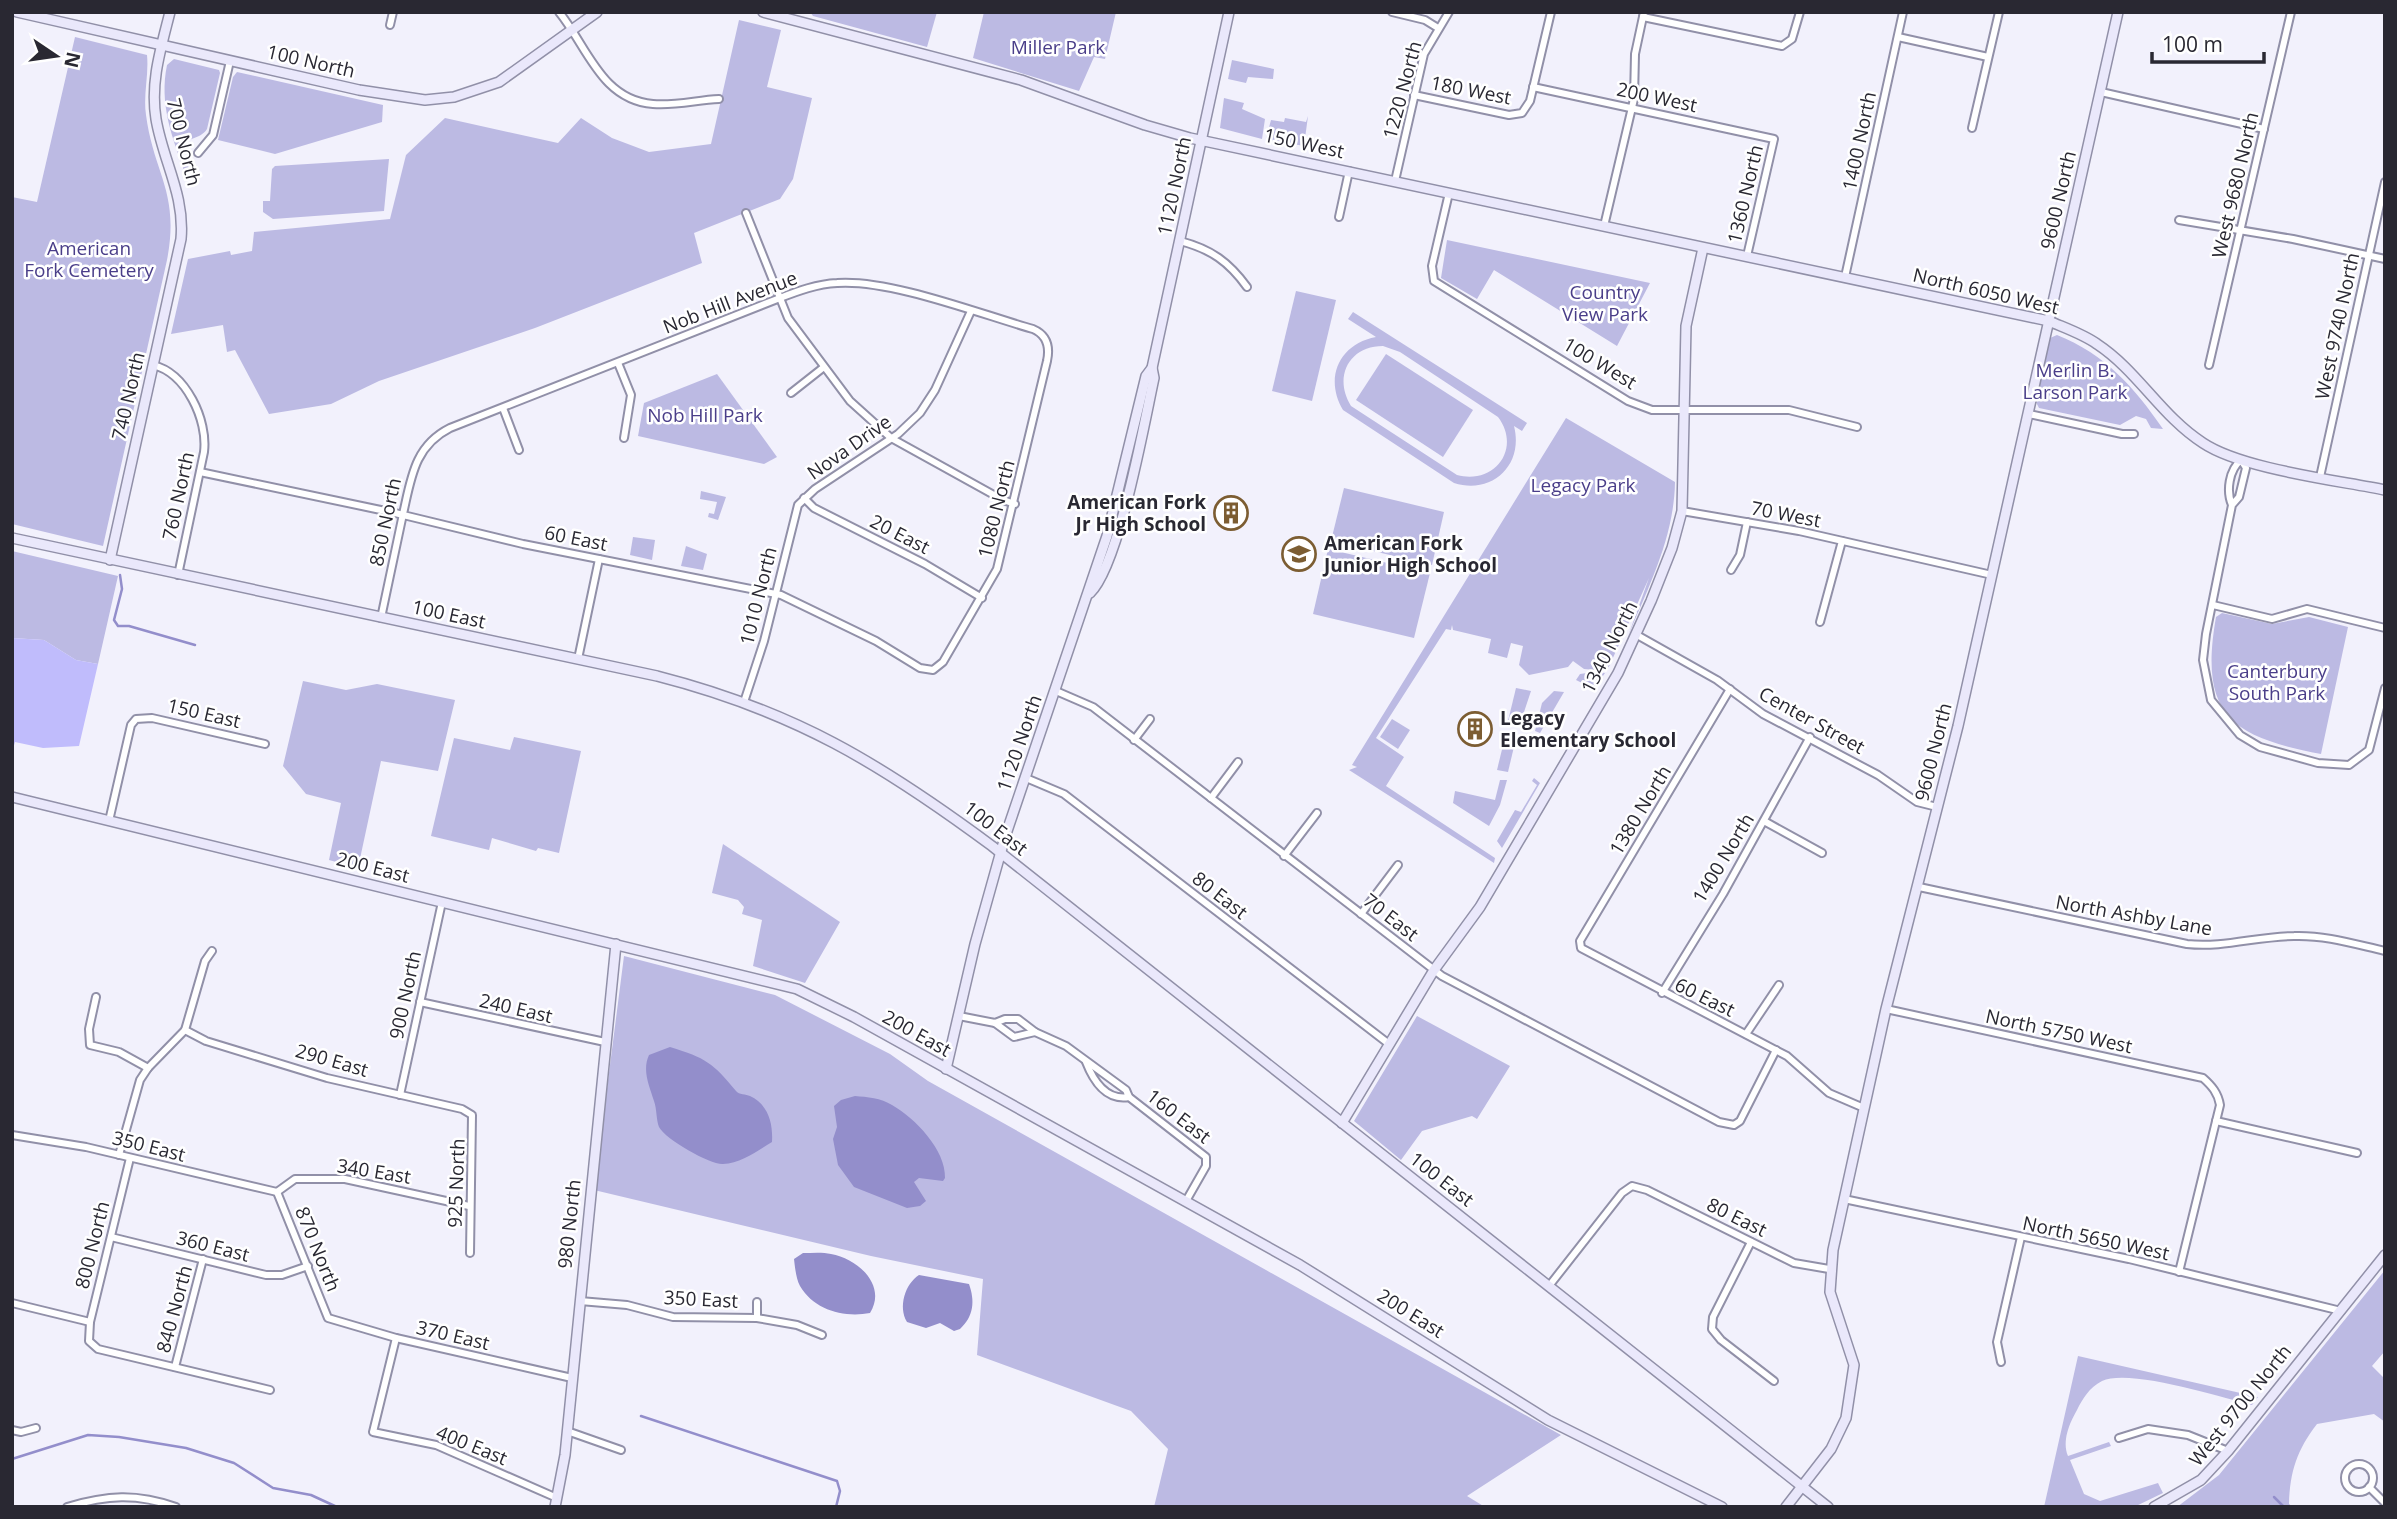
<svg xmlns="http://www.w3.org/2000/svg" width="2397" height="1519" viewBox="0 0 2397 1519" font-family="'Open Sans',sans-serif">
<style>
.green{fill:#bcbae3;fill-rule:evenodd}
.forest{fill:#c0bcfc}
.water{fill:#938ecb}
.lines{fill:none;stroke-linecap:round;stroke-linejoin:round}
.stream{stroke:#938ecb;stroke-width:2.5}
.street-casing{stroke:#9190a8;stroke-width:10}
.secondary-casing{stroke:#9190a8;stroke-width:12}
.street{stroke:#fff;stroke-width:6}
.secondary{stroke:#eae8fb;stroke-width:9}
.labels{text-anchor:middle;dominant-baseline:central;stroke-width:5;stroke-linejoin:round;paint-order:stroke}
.park-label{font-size:19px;fill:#4a3e89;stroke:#fff}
.street-label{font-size:19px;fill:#292832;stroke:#fff}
.poi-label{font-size:19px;font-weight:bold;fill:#292832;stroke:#fff;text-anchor:start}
</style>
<rect width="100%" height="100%" fill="#f2f1fc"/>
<g class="green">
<polygon points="810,12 937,12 927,47 813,16"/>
<polygon points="984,12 1116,12 1105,59 1094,57 1079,91 973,58"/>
<polygon points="739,20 781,30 767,87 812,98 793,179 780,199 694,233 702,263 535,328 379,381 331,404 269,414 235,350 227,352 223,325 171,334 188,259 230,251 231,255 252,251 254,232 390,219 406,155 445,118 558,143 581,118 612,138 649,152 711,144"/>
<path d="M75,37L147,55C149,75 143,95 146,115C154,175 180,192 167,260L103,546L12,524V197L37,202Z"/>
<path d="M174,59L219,70L220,73L207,129C200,140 187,136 181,149L183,162L192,170L185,173C172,137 159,104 167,65Z"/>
<polygon points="1232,60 1274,69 1273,79 1248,77 1246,83 1228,79"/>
<polygon points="237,72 383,105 382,122 275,154 218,140 233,77"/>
<polygon points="1224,98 1244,103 1242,109 1265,119 1262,139 1220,128"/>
<polygon points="1308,116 1304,146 1266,139 1271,120 1284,122 1285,118 1306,122"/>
<polygon points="389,159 384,211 273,219 263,212 263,201 270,201 272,169 275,166"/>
<polygon points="1447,240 1650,283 1617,346 1494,270 1477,299 1441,278"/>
<polygon points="1296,291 1336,300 1312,401 1272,391"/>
<path d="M1353,312L1527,423L1522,431L1514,426C1524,465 1492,495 1454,483L1343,410C1324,378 1339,344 1376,337L1348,319ZM1383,346L1400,352L1498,417C1522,449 1494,485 1457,475L1351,406C1333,377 1349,346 1383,346Z"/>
<path d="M2057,335C2105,354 2134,387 2163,429L2151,428L2146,419L2136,416L2120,425L2039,408L2036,402L2050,338Z"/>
<polygon points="1386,354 1473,410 1443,457 1356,400"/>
<polygon points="717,374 777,457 764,464 638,436 644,403"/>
<path d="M1566,418L1675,482C1674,539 1648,587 1627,639L1649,578L1607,671L1584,669L1573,661L1568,667L1529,675L1519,665L1523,646L1511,643L1507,658L1488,653L1491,639L1453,630L1452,625L1451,630L1446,629L1376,738L1404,757L1386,786L1495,858L1494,863L1349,770L1357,767L1352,765Z"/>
<polygon points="1344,488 1444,512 1432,565 1331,541"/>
<polygon points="701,491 726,497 718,520 708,517 709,513 714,514 717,502 700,499"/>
<polygon points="633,537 655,540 652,560 630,555"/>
<polygon points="686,546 707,554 703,570 681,566"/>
<polygon points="1328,549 1430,573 1414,638 1313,614"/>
<polygon points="12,551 118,576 98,664 76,660 44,640 12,638"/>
<path d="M2222,613L2272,624L2309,617L2348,627L2321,754C2230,737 2199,714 2216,617Z"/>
<polygon points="1594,672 1605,673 1594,689 1576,680 1580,674"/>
<polygon points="303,681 346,690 377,684 455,700 438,771 381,761 358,868 329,860 341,803 306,794 283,766"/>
<polygon points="1516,688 1531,691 1519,727 1507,725"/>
<polygon points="1554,691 1564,692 1540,733 1535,731 1542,703"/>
<polygon points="1392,719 1410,730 1398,749 1380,737"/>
<polygon points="1506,733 1517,734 1508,772 1497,770"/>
<polygon points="514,737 581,751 559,853 538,848 536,851 492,838 489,850 431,836 454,738 510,750"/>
<polygon points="1534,778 1540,783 1502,848 1497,841 1515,810 1521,812 1537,785 1532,781"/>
<polygon points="1500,780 1507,780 1500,805 1489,826 1453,803 1455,791 1495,800"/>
<polygon points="723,844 840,922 805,983 753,966 762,920 742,914 744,907 738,900 712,893"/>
<polygon points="624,956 775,995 890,1054 928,1081 1561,1435 1467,1496 1485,1507 1154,1507 1168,1449 1131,1411 977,1355 983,1279 871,1256 594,1190"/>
<polygon points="1417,1016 1510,1066 1477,1119 1472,1116 1422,1131 1401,1160 1354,1121"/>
<path d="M2385,1270V1351L2372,1366L2385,1379V1422L2374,1414L2317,1424C2297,1450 2290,1471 2289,1504L2293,1507H2177L2219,1475Z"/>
<path d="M2078,1356L2258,1397L2252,1405C2220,1397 2129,1368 2102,1381C2089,1388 2083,1398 2077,1410C2069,1424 2062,1441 2068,1456L2109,1442L2111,1446L2070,1460L2084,1494L2100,1501L2158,1483L2163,1493L2134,1507H2044Z"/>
</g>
<polygon class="forest" points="12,638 44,640 76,660 98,664 79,746 43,748 15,742 12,752"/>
<g class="water">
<path d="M670,1047C706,1058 713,1063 736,1091C739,1095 746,1094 750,1096C769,1105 773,1124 772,1142C757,1151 741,1163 723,1164C711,1165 666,1140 659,1127C656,1120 657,1109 654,1101C649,1085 642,1070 649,1055Z"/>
<path d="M855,1096C867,1097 881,1098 892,1105C915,1118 946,1150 945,1178L943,1181L919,1178L914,1182L926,1201L920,1206L907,1208L854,1187L838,1165L833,1139L837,1127L834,1106L841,1100Z"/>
<path d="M803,1253C812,1253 823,1252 831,1254C859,1259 887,1286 870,1313C844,1318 814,1310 800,1286C796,1279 795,1267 794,1259Z"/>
<path d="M919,1275L969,1284C975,1301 974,1316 960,1329L954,1331L940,1323L926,1328L907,1322C898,1307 905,1284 919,1275Z"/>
</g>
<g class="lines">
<g class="stream">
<polyline points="120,575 122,589 114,620 118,626 129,626 195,645"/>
<polyline points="641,1416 837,1481 840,1491 836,1507"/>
<polyline points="12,1459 88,1435 119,1437 186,1448 234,1463 273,1488 311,1495 337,1507"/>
<polyline points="2274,1497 2284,1507"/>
</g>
<g class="street-casing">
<g id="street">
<path d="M559,12C587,46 601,100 653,104C675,106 697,100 719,99"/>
<polyline points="1392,12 1425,20 1438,28"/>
<polyline points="1643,17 1782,46 1792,39 1800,12"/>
<polyline points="390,25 393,12"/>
<polyline points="1898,37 1988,57"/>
<polyline points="1533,87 1774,139 1747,256"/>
<polyline points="2101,92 2264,129"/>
<polyline points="1414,95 1509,115 1522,113 1530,101 1551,12"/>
<polyline points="1972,128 1999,12"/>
<polyline points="198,153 213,135 230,61"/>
<polyline points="1395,181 1424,54 1449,12"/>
<polyline points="1449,193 1432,266 1434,281 1628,401 1652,410 1789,410 1857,427"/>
<polyline points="746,213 788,318 850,401 891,438 1003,500 1015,504"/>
<polyline points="1339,217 1349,171"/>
<polyline points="2179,220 2293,239 2385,259"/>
<polyline points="1604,226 1634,99 1635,54 1644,12"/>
<path d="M1180,241C1211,249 1229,262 1247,287"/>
<polyline points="1845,277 1903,12"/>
<polyline points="618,363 631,395 624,438"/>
<path d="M153,365C186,373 208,420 204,452L178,575"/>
<polyline points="2209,365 2291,12"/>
<polyline points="791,393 824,367"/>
<polyline points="503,408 519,450"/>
<polyline points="2029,414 2122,434 2134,434"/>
<path d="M200,472L395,513L523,544L781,595L876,641L920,668L933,670L943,662L997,569L1047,361C1050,347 1047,335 1033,329C980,314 890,279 837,283C817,284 798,291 780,298L450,428C414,446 411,479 403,514L381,618"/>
<polyline points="2320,477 2385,182"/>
<polyline points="804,498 814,508 925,564 982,598"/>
<path d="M2232,505C2226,491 2229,470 2241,460L2246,468L2239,497L2232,505L2206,634L2203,660L2211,700L2240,735L2260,747L2318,763L2349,765L2369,750L2385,688"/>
<polyline points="1682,511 1799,531 1992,575"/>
<polyline points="1731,570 1740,555 1747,522"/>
<polyline points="2213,605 2272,619 2307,609 2385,628"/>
<polyline points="1820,622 1842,541"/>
<polyline points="1637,635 1717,680 1763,714 1878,775 1917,802 1937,807"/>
<polyline points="578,659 599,559"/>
<polyline points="1730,689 1580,941 1581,948 1787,1056 1829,1093 1864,1108"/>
<polyline points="1056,691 1093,707 1442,976 1719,1122 1734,1125 1740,1121 1776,1050"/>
<polyline points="744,702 764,641 798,505 815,489 898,434 920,413 935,390 971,311"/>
<polyline points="1134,740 1150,719"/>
<polyline points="1026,778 1064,794 1389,1044"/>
<polyline points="1211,798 1238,762"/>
<polyline points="109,821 131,725 136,719 152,718 265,744"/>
<polyline points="1764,821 1822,853"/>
<polyline points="1284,856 1317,813"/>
<path d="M1919,887L2187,944C2224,948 2258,936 2294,936C2326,935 2354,944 2385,951"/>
<polyline points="1361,914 1398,865"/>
<polyline points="1662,993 1723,894 1810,737"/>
<polyline points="96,997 89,1029 90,1045 119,1052 148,1068"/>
<polyline points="420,1002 605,1042"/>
<path d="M1886,1009L2203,1078C2212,1086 2218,1093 2220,1105L2179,1272"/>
<polyline points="959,1016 995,1023 1005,1019 1018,1019 1035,1032 1066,1046 1126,1090 1129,1097 1206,1157 1206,1166 1186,1201"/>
<polyline points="995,1023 1014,1037 1035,1032"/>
<polyline points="185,1030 206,1041 327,1078 462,1109 472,1115 470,1253"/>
<polyline points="1746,1034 1779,985"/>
<path d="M1086,1062C1093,1080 1106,1101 1129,1097"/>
<polyline points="400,1095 442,902"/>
<polyline points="2216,1121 2357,1153"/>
<polyline points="12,1135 86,1147 277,1192"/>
<polyline points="119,1155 140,1080 148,1068 185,1030 205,961 212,951"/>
<polyline points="130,1158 90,1322 89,1341 98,1349 270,1390"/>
<polyline points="277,1192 328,1318 396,1338 572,1378"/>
<polyline points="277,1192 295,1179 345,1179 469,1206"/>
<polyline points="1844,1199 2129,1259 2341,1311"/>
<polyline points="111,1237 266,1275 282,1275 308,1266"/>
<polyline points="1751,1242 1713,1317 1712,1329 1721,1340 1774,1381"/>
<polyline points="1549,1286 1622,1193 1632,1186 1647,1190 1794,1263 1829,1269"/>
<polyline points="580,1301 627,1305 673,1317 757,1318 797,1325 822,1335"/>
<polyline points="12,1303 90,1322"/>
<polyline points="757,1318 757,1302"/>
<polyline points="396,1338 373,1432 436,1445 557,1498"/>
<polyline points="2001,1362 1997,1342 2021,1237"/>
<polyline points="175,1367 203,1259"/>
<polyline points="12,1430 21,1432 36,1428"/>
<polyline points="567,1431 621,1450"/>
<polyline points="2119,1438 2148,1429 2188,1435 2228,1451"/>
<circle cx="2359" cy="1478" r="14"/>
<polyline points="2369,1487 2385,1503"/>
<path d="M67,1507C107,1495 136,1493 176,1507"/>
</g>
</g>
<g class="secondary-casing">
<g id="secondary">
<polyline points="17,12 359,90 425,100 454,97 499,82 597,12"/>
<path d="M763,12L1021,80L1145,125L1190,138L2049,321C2065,328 2083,334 2097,344C2138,371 2161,416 2203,443C2242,469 2336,480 2385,490"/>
<path d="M12,538L657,676C794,711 880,763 992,846L1828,1507"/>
<path d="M110,560L181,239C185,195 163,161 156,119C150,82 161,48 170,12"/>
<path d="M1090,593C1119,565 1144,424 1154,378L1152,368"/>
<polyline points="12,797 797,989 854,1017 1300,1265 1548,1420 1722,1507"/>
<polyline points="946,1069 975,944 1005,837 1107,536 1146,376 1152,368 1229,12"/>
<polyline points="1342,1123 1434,970 1480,907 1618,673 1651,601 1672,548 1682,511 1686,326 1703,248"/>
<polyline points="555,1507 565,1455 616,944"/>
<polyline points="1786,1507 1831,1449 1846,1418 1854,1365 1830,1292 1833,1250 1886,1009 1958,726 2118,12"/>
<polyline points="2154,1507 2201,1480 2228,1451 2385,1255"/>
</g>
</g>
<use href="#street" class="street"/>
<use href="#secondary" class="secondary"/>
</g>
<defs>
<g id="building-ring" transform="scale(1.75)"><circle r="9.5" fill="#fff" stroke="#7c5d32" stroke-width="1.5"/><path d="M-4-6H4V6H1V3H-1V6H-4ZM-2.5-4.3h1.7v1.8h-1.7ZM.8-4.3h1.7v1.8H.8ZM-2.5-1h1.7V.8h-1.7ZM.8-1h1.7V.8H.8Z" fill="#7c5d32"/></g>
<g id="school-ring" transform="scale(1.75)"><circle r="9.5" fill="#fff" stroke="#7c5d32" stroke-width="1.5"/><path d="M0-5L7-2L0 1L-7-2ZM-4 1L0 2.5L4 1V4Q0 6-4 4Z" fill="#7c5d32"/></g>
</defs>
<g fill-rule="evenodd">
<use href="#building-ring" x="1231" y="513"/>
<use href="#school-ring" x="1299" y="554"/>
<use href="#building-ring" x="1475" y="729"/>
</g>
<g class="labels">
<g class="park-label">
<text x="1058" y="47">Miller Park</text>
<text x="89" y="248">American<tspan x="89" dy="22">Fork Cemetery</tspan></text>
<text x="1605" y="292">Country<tspan x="1605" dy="22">View Park</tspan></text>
<text x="2075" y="370">Merlin B.<tspan x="2075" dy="22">Larson Park</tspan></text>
<text x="705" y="415">Nob Hill Park</text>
<text x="1583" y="485">Legacy Park</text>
<text x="2277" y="671">Canterbury<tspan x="2277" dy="22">South Park</tspan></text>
</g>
<g class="street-label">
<text transform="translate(311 61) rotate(13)">100 North</text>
<text transform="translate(1402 90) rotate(-75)">1220 North</text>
<text transform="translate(1471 90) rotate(11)">180 West</text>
<text transform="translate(1657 97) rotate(12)">200 West</text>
<text transform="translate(1859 141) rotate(-78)">1400 North</text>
<text transform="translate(184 142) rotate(76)">700 North</text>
<text transform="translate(1304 143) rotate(12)">150 West</text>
<text transform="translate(2235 185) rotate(-77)">West 9680 North</text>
<text transform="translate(1174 186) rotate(-78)">1120 North</text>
<text transform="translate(1745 194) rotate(-77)">1360 North</text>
<text transform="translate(2058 200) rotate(-77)">9600 North</text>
<text transform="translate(1986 291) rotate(13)">North 6050 West</text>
<text transform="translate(730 302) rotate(-21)">Nob Hill Avenue</text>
<text transform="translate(2337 326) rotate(-78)">West 9740 North</text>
<text transform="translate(1600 363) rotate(31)">100 West</text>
<text transform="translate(128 396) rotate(-77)">740 North</text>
<text transform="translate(849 447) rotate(-35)">Nova Drive</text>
<text transform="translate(178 496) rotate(-78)">760 North</text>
<text transform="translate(996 509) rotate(-76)">1080 North</text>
<text transform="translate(1786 514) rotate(11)">70 West</text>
<text transform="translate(385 522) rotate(-78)">850 North</text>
<text transform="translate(900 534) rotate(27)">20 East</text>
<text transform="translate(576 538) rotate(11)">60 East</text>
<text transform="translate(758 596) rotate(-76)">1010 North</text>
<text transform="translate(449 614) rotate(12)">100 East</text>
<text transform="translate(1609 647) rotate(-63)">1340 North</text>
<text transform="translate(204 713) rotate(13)">150 East</text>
<text transform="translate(1812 720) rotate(29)">Center Street</text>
<text transform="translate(1019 743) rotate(-71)">1120 North</text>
<text transform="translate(1933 752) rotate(-76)">9600 North</text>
<text transform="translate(1640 810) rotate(-59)">1380 North</text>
<text transform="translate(996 828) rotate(38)">100 East</text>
<text transform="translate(1723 858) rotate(-59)">1400 North</text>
<text transform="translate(373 867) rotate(14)">200 East</text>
<text transform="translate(1220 895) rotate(38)">80 East</text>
<text transform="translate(2134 915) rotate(10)">North Ashby Lane</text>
<text transform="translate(1391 917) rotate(38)">70 East</text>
<text transform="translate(405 995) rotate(-78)">900 North</text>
<text transform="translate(1705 997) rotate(26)">60 East</text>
<text transform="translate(516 1008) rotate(13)">240 East</text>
<text transform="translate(2059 1031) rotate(12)">North 5750 West</text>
<text transform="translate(917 1033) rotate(29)">200 East</text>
<text transform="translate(332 1060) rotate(16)">290 East</text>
<text transform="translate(1179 1116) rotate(38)">160 East</text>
<text transform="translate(149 1146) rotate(14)">350 East</text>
<text transform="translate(374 1171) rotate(9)">340 East</text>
<text transform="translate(1442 1179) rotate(38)">100 East</text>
<text transform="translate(456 1183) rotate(-88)">925 North</text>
<text transform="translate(1737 1217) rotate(26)">80 East</text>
<text transform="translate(569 1224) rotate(-84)">980 North</text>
<text transform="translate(2096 1238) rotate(12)">North 5650 West</text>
<text transform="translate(92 1245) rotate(-76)">800 North</text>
<text transform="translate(213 1246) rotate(14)">360 East</text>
<text transform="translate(318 1249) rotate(68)">870 North</text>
<text transform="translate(701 1299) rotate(3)">350 East</text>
<text transform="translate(174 1309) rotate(-75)">840 North</text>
<text transform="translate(1411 1313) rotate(32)">200 East</text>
<text transform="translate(453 1335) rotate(13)">370 East</text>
<text transform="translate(2240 1405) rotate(-51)">West 9700 North</text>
<text transform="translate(472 1445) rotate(22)">400 East</text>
</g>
<g class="poi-label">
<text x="1206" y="502" text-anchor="end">American Fork<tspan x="1206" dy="22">Jr High School</tspan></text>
<text x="1324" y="543">American Fork<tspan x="1324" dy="22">Junior High School</tspan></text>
<text x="1500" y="718">Legacy<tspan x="1500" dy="22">Elementary School</tspan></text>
</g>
</g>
<rect width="2397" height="1519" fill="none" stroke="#292832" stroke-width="28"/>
<g transform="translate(56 56) rotate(103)" stroke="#ffffff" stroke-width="5" paint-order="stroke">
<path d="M0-5L12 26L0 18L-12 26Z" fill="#292832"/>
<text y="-10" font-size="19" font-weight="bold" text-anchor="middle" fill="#292832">N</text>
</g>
<path d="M2152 52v10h112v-10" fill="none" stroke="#292832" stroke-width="3.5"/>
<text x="2162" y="52" font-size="21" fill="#292832" stroke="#ffffff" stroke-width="5" paint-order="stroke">100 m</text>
</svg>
